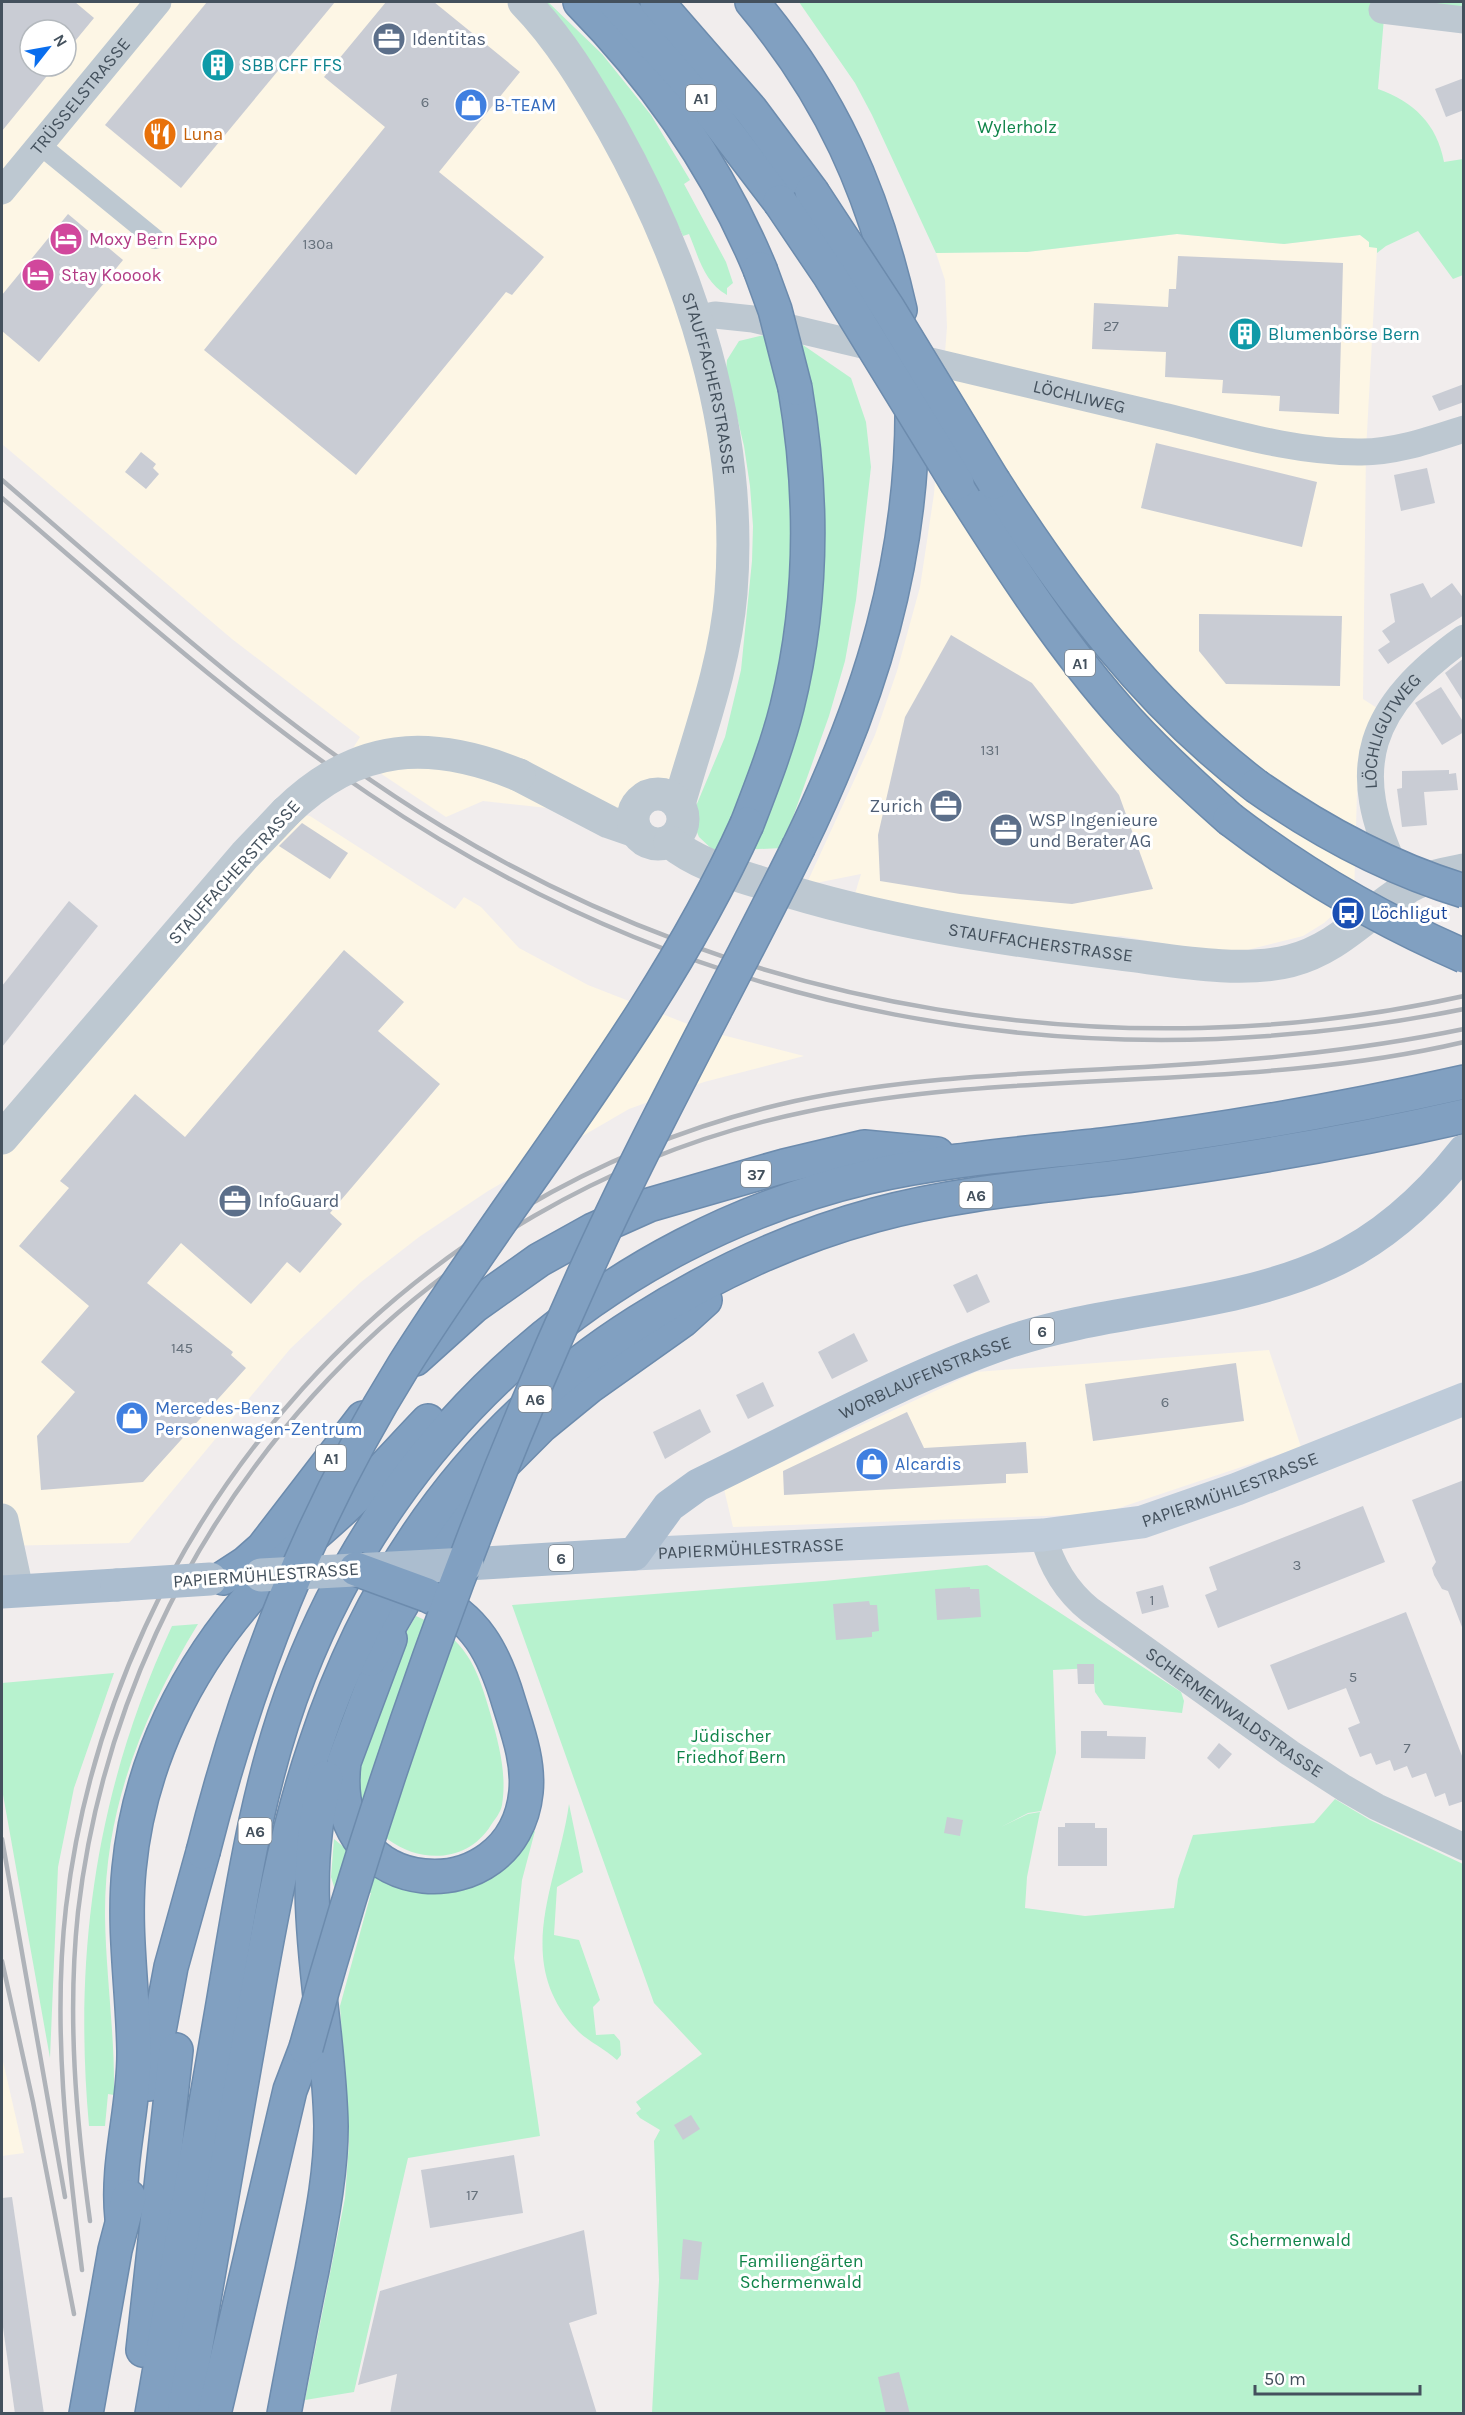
<svg xmlns="http://www.w3.org/2000/svg" width="1465" height="2415" viewBox="0 0 1465 2415" font-family="Karla,sans-serif">
<style>
.commercial{fill:#fdf6e5;fill-rule:evenodd}
.green{fill:#b7f2ce}
.building{fill:#c9ccd4}
.lines{fill:none;stroke-linecap:round;stroke-linejoin:round}
.motorway-casing{stroke:#6c8bad;stroke-width:36}
.pedestrian{stroke:#bdc8d1;stroke-width:20}
.minor{stroke:#bdc8d1;stroke-width:27}
.tertiary{stroke:#bdc8d1;stroke-width:33}
.secondary{stroke:#becbd9;stroke-width:33}
.primary{stroke:#abbdcf;stroke-width:33}
.motorway{stroke:#81a0c1;stroke-width:33}
.rail{stroke:#afb3b9;stroke-width:4.5}
.motorway-bridge-casing{stroke:#6c8bad;stroke-width:36;stroke-linecap:butt}
.tertiary-bridge{stroke:#bdc8d1;stroke-width:33}
.primary-bridge{stroke:#abbdcf;stroke-width:33}
.motorway-bridge{stroke:#81a0c1;stroke-width:33}
.labels{text-anchor:middle;dominant-baseline:central;stroke-width:6;stroke-linejoin:round;paint-order:stroke}
.number-label{font-size:15px;fill:#65707b}
.shield{fill:#fff;stroke:#7c858e;stroke-width:1.5}
.shield-label{font-size:16px;font-weight:bold;fill:#44515d}
.service-label{font-size:18px;fill:#4e5e75;stroke:#fff;text-anchor:start}
.culture-label{font-size:18px;fill:#0d838f;stroke:#fff;text-anchor:start}
.street-label{font-size:18px;fill:#44515d;stroke:#fff}
.shop-label{font-size:18px;fill:#366cbe;stroke:#fff;text-anchor:start}
.park-label{font-size:18px;fill:#0f8449;stroke:#fff}
.food-label{font-size:18px;fill:#c56008;stroke:#fff;text-anchor:start}
.hotel-label{font-size:18px;fill:#b23c85;stroke:#fff;text-anchor:start}
.transit-label{font-size:18px;fill:#164399;stroke:#fff;text-anchor:start}
</style>
<rect width="100%" height="100%" fill="#f1eded"/>
<g class="commercial">
<path d="M2,2H510L518,8L631,183L685,313L718,449L724,578L687,755L661,793L646,796L635,809L613,815L483,801L446,817L350,753L360,737L232,639L2,444ZM30,30H66V66H30Z"/>
<polygon points="1177,234 1284,244 1360,235 1377,248 1366,451 1363,699 1380,710 1364,739 1357,793 1354,896 1324,923 1303,936 1239,952 1183,947 1121,936 1101,937 1009,924 854,897 861,874 806,885 875,735 897,671 920,587 934,494 947,327 945,280 936,253 1027,252"/>
<polygon points="286,812 310,816 455,909 464,897 481,907 519,948 588,985 703,1030 804,1056 704,1082 629,1109 488,1191 419,1237 361,1282 290,1349 129,1543 2,1546 2,1138"/>
<polygon points="1269,1350 1301,1447 1101,1514 733,1527 724,1489 976,1372"/>
<polygon points="2,2057 24,2153 2,2156"/>
</g>
<g class="green">
<path d="M542,2H548L602,54L651,115L690,180L684,184L726,262L733,283L727,288V295C704,282 699,258 689,234L683,236L648,161L598,73Z"/>
<path d="M799,2H1463V15L1385,6L1378,89C1414,102 1437,124 1444,162L1463,159V275L1453,279L1418,231L1386,246L1377,253V248L1369,247V242L1360,235L1284,244L1177,234L1027,252L936,253L872,115L855,83Z"/>
<polygon points="764,335 803,345 851,378 866,422 871,467 856,600 845,661 829,716 782,848 714,851 699,837 691,818 725,737 741,670 752,561 753,526 750,486 744,446 726,371 727,360 739,341"/>
<polygon points="987,1565 1181,1692 1184,1701 1182,1713 1104,1705 1095,1692 1093,1668 1053,1670 1056,1753 1041,1811 1028,1813 1001,1827 1028,1814 1040,1812 1027,1877 1025,1908 1085,1916 1174,1908 1178,1879 1193,1835 1314,1823 1335,1799 1370,1820 1463,1864 1463,2413 652,2413 659,2280 654,2141 660,2130 640,2118 636,2113 641,2109 636,2102 702,2054 654,2003 512,1605 824,1581"/>
<path d="M416,1616C466,1637 477,1666 491,1716C499,1745 507,1774 502,1805C501,1812 495,1819 491,1825C457,1880 374,1856 359,1796C352,1770 372,1738 379,1713C385,1693 388,1671 396,1652C401,1640 409,1628 416,1616Z"/>
<path d="M198,1624C143,1714 104,1810 105,1917C106,1976 115,2035 114,2095L108,2094L105,2126H89C73,1950 97,1787 172,1626Z"/>
<polygon points="114,1673 74,1788 58,1867 50,2058 2,1789 2,1683"/>
<path d="M569,1804L583,1872L557,1887L554,1935L579,1940L600,2000L593,2007L596,2035L614,2034L620,2041L621,2055L617,2060C605,2049 586,2040 577,2030C511,1960 558,1883 569,1804Z"/>
<polygon points="535,1831 522,1880 514,1958 540,2136 408,2158 354,2392 305,2400 345,2198 349,2143 340,2006 371,1893 336,1893 331,1877 334,1839 363,1863 393,1878"/>
</g>
<g class="building">
<polygon points="2,2 75,2 94,18 66,52 66,30 30,30 30,66 55,66 2,131"/>
<polygon points="207,2 335,2 181,188 105,125"/>
<polygon points="386,2 434,2 520,72 439,172 544,257 512,295 506,292 356,475 204,350 385,127 324,77"/>
<polygon points="1464,78 1464,110 1446,117 1435,89"/>
<polygon points="68,214 123,260 39,362 2,331 2,295"/>
<polygon points="1178,256 1343,263 1339,414 1279,411 1280,396 1222,393 1223,380 1165,377 1166,352 1092,349 1094,303 1168,307 1169,289 1176,289"/>
<polygon points="1464,384 1464,402 1439,411 1432,396"/>
<polygon points="1156,443 1317,482 1302,547 1141,508"/>
<polygon points="141,452 156,464 153,468 159,474 146,489 125,472"/>
<polygon points="1427,468 1435,503 1401,511 1394,475"/>
<polygon points="1423,583 1431,598 1452,583 1464,599 1464,615 1388,664 1378,650 1390,642 1382,631 1395,622 1390,594"/>
<polygon points="1199,614 1342,616 1340,686 1226,684 1199,651"/>
<polygon points="951,635 1032,683 1119,795 1153,889 1072,904 960,894 880,881 878,835 905,717"/>
<polygon points="1464,658 1464,703 1445,673"/>
<polygon points="1441,687 1464,723 1464,732 1442,745 1415,703"/>
<polygon points="1449,770 1449,774 1456,773 1458,790 1424,792 1427,825 1402,827 1397,789 1402,788 1402,771"/>
<polygon points="302,823 348,853 330,879 279,846"/>
<polygon points="69,901 98,926 2,1047 2,986"/>
<polygon points="344,950 404,1002 378,1031 440,1084 330,1213 342,1224 300,1273 287,1262 251,1304 181,1243 147,1283 233,1352 231,1355 246,1368 143,1482 41,1490 37,1436 75,1392 41,1362 89,1306 19,1246 69,1188 60,1181 135,1094 185,1137"/>
<polygon points="977,1274 990,1302 967,1313 953,1285"/>
<polygon points="854,1333 868,1361 832,1379 818,1352"/>
<polygon points="1236,1363 1244,1421 1093,1441 1085,1384"/>
<polygon points="763,1382 774,1406 748,1419 736,1395"/>
<polygon points="700,1409 711,1432 665,1459 653,1432"/>
<polygon points="907,1412 924,1448 1026,1442 1028,1473 1006,1474 1006,1483 784,1495 783,1471"/>
<polygon points="1464,1480 1464,1627 1462,1627 1448,1591 1442,1589 1434,1575 1432,1568 1436,1562 1412,1500"/>
<polygon points="1363,1506 1385,1562 1218,1628 1205,1595 1217,1590 1209,1567"/>
<polygon points="1163,1585 1169,1607 1142,1614 1136,1592"/>
<polygon points="970,1587 970,1589 979,1589 981,1617 937,1620 935,1589"/>
<polygon points="869,1601 870,1605 877,1605 879,1631 872,1632 872,1637 836,1640 833,1604"/>
<polygon points="1406,1612 1464,1761 1464,1801 1449,1806 1445,1793 1435,1797 1426,1773 1412,1778 1407,1766 1394,1771 1390,1760 1376,1765 1371,1753 1360,1757 1348,1728 1360,1723 1346,1688 1288,1710 1270,1665"/>
<polygon points="1077,1664 1094,1664 1094,1684 1078,1684"/>
<polygon points="1081,1731 1107,1731 1107,1736 1146,1737 1145,1759 1081,1758"/>
<polygon points="1219,1743 1232,1754 1219,1769 1207,1758"/>
<polygon points="947,1817 963,1820 960,1836 944,1833"/>
<polygon points="1065,1823 1095,1823 1095,1828 1107,1828 1107,1866 1058,1866 1058,1827 1065,1827"/>
<polygon points="691,2115 700,2129 683,2140 674,2125"/>
<polygon points="514,2155 523,2213 430,2228 421,2170"/>
<polygon points="12,2197 44,2414 15,2414 2,2320 2,2198"/>
<polygon points="584,2230 597,2314 569,2323 597,2414 390,2414 397,2374 358,2385 380,2291"/>
<polygon points="683,2239 702,2242 698,2280 680,2279"/>
<polygon points="899,2372 910,2414 886,2414 878,2377"/>
</g>
<g class="lines">
<g class="motorway-casing">
<g id="motorway">
<path d="M580,2C657,80 718,168 760,269"/>
<polyline points="615,2 689,83 780,202"/>
<polyline points="657,2 751,110 812,192"/>
<path d="M752,2C831,96 873,191 900,310"/>
<path d="M994,482C1067,596 1147,703 1256,786"/>
<path d="M957,483C1009,565 1062,648 1128,721C1160,756 1195,788 1230,819"/>
<path d="M747,824C762,785 777,747 787,707C813,602 813,493 795,388"/>
<path d="M799,846C870,700 915,559 912,395"/>
<polyline points="415,1359 474,1306 539,1260 593,1230 649,1205 784,1166 864,1147 937,1154"/>
<polyline points="223,1578 246,1563 263,1548 363,1418"/>
<path d="M390,1639L344,1762C326,1905 514,1913 526,1792C529,1762 518,1732 509,1703C494,1652 476,1618 427,1595"/>
<polyline points="370,1659 423,1568 501,1466 541,1426 590,1386 683,1320 705,1300"/>
<polyline points="149,2084 171,1967 203,1852"/>
<path d="M122,2218C116,2162 135,2107 134,2051C133,1990 123,1930 129,1869C139,1764 186,1667 257,1589C283,1560 314,1536 343,1509C373,1481 400,1450 428,1421"/>
<polyline points="143,2350 176,2050"/>
<polyline points="86,2414 115,2250 129,2197"/>
<path d="M152,2414C175,2279 199,2145 222,2010C241,1898 257,1782 299,1675C396,1425 607,1239 868,1177C945,1159 1025,1154 1103,1145C1224,1130 1344,1109 1464,1082"/>
<path d="M184,2414C204,2297 225,2180 245,2063C264,1957 280,1849 315,1746C374,1568 478,1423 638,1322C712,1275 790,1238 875,1215C960,1192 1047,1186 1134,1175C1244,1160 1355,1141 1464,1116"/>
<polyline points="214,2414 290,2090 306,2048"/>
<path d="M284,2414C293,2366 302,2318 312,2270C321,2222 331,2175 331,2126C329,2009 293,1894 326,1778"/>
</g>
</g>
<polyline class="pedestrian" points="40,145 155,239"/>
<g class="minor">
<polyline points="1382,10 1464,20"/>
<path id="s1" d="M2,191L158,2"/>
<path id="s2" d="M696,319L715,315L753,319C888,350 1023,384 1158,415C1224,430 1289,452 1358,452C1393,453 1430,440 1464,429"/>
<path id="s3" d="M1398,874C1345,767 1369,706 1464,638"/>
<path id="s4" d="M1043,1535C1051,1565 1065,1590 1090,1610L1290,1753L1344,1788L1377,1807L1464,1847"/>
</g>
<g class="tertiary">
<path id="s5" d="M524,2C560,39 586,83 612,128C690,267 744,431 731,593C725,666 699,734 679,804"/>
<polyline points="519,775 609,822 635,831"/>
<circle cx="658" cy="819" r="25"/>
<path id="s6" d="M670,842C698,865 734,874 768,885C883,922 1000,939 1119,954C1170,960 1239,974 1290,961C1337,949 1365,915 1404,890C1421,878 1444,874 1464,870"/>
<polyline points="2,1138 245,855 286,812"/>
<polyline points="2,1520 17,1590"/>
</g>
<path class="secondary" id="s7" d="M634,1554L1043,1535L1142,1522L1237,1489L1464,1399"/>
<g class="primary">
<path id="s8" d="M467,1564L634,1554L669,1506L698,1485C800,1436 901,1379 1008,1342C1112,1307 1228,1309 1329,1263C1384,1238 1427,1198 1464,1151"/>
<polyline points="2,1592 117,1585"/>
</g>
<use href="#motorway" class="motorway"/>
<g class="rail">
<path d="M2,480C143,601 283,730 443,827C745,1011 1118,1073 1464,996"/>
<path d="M2,498C121,600 239,706 369,794C696,1017 1077,1087 1464,1009"/>
<polyline points="2,1839 65,2197"/>
<polyline points="2,1961 33,2102 74,2314"/>
<path d="M90,2221C76,2119 67,2016 78,1912C123,1521 418,1192 805,1112C1022,1067 1247,1093 1464,1042"/>
<path d="M82,2270C67,2150 52,2028 66,1907C113,1513 407,1187 795,1101C903,1078 1014,1074 1124,1068C1238,1062 1352,1052 1464,1029"/>
</g>
<g class="motorway-bridge-casing">
<g id="motorway-bridge">
<polyline points="812,192 888,308 994,482"/>
<polyline points="780,202 830,276 957,483"/>
<polyline points="760,269 775,310 795,388"/>
<path d="M1256,786C1320,831 1388,868 1464,891"/>
<path d="M1230,819C1303,875 1379,919 1464,956"/>
<polyline points="356,1569 427,1595"/>
<path d="M203,1852C247,1678 309,1518 404,1365C518,1184 659,1019 747,824"/>
<path d="M306,2048C379,1784 469,1529 582,1279C648,1131 728,990 799,846"/>
</g>
</g>
<path class="tertiary-bridge" d="M286,812C358,742 430,739 519,775"/>
<g class="primary-bridge">
<polyline points="261,1575 467,1564"/>
<polyline points="117,1585 210,1579"/>
</g>
<use href="#motorway-bridge" class="motorway-bridge"/>
</g>
<defs>
<g id="office-disc" transform="scale(1.725)"><circle r="9.5" fill="#5c6f8a" stroke="#fff"/><path d="M-6-3h4V-5.5h4V-3h4V5H-6ZM-1-4.5V-3h2v-1.5ZM-6 0V1H6V0Z" fill="#fff"/></g>
<g id="building-disc" transform="scale(1.725)"><circle r="9.5" fill="#0f9aa8" stroke="#fff"/><path d="M-4-6H4V6H1V3H-1V6H-4ZM-2.5-4.3h1.7v1.8h-1.7ZM.8-4.3h1.7v1.8H.8ZM-2.5-1h1.7V.8h-1.7ZM.8-1h1.7V.8H.8Z" fill="#fff"/></g>
<g id="shop-disc" transform="scale(1.725)"><circle r="9.5" fill="#3f7fe0" stroke="#fff"/><path d="M-5-2.5h2.3a2.7 3.5 0 0 1 5.4 0H5L5.5 6h-11ZM-1.5-2.5h3a1.5 2.3 0 0 0-3 0Z" fill="#fff"/></g>
<g id="restaurant-disc" transform="scale(1.725)"><circle r="9.5" fill="#e8710a" stroke="#fff"/><path d="M-5-6h1v4h1v-4h1v4h1v-4h1v5L-1.5 .5V6h-2V.5L-5-1ZM5-6V6H3V1.5H1.5Q1.5-4 5-6Z" fill="#fff"/></g>
<g id="hotel-disc" transform="scale(1.725)"><circle r="9.5" fill="#d1479c" stroke="#fff"/><path d="M-6-4.5h1.5V1H6V5H4.5V3h-9V5H-6ZM-4 0a1.8 1.8 0 1 1 3.6 0ZM.5 0V-2.5h3Q6-2.5 6 0Z" fill="#fff"/></g>
<g id="bus-disc" transform="scale(1.725)"><circle r="9.5" fill="#1a4fb4" stroke="#fff"/><path d="M-5-6H5V4H4V6H2V4H-2V6H-4V4H-5ZM-3.5-4V0h7V-4ZM-3.5 1.2v1.5H-2V1.2ZM2 1.2v1.5H3.5V1.2Z" fill="#fff"/></g>
</defs>
<g fill-rule="evenodd">
<use href="#office-disc" x="389" y="39"/>
<use href="#building-disc" x="218" y="65"/>
<use href="#shop-disc" x="471" y="105"/>
<use href="#restaurant-disc" x="160" y="134"/>
<use href="#hotel-disc" x="66" y="239"/>
<use href="#hotel-disc" x="38" y="275"/>
<use href="#building-disc" x="1245" y="334"/>
<use href="#office-disc" x="946" y="806"/>
<use href="#office-disc" x="1006" y="830"/>
<use href="#bus-disc" x="1348" y="913"/>
<use href="#office-disc" x="235" y="1201"/>
<use href="#shop-disc" x="132" y="1418"/>
<use href="#shop-disc" x="872" y="1464"/>
</g>
<g class="labels">
<g class="number-label">
<text x="425" y="102">6</text>
<text x="318" y="244">130a</text>
<text x="1111" y="326">27</text>
<text x="990" y="750">131</text>
<text x="182" y="1348">145</text>
<text x="1165" y="1402">6</text>
<text x="1297" y="1565">3</text>
<text x="1152" y="1600">1</text>
<text x="1353" y="1677">5</text>
<text x="1407" y="1748">7</text>
<text x="472" y="2195">17</text>
</g>
<g class="shield">
<rect x="686" y="85" width="30" height="26" rx="4.5"/>
<rect x="1065" y="650" width="30" height="26" rx="4.5"/>
<rect x="741" y="1161" width="30" height="26" rx="4.5"/>
<rect x="959.5" y="1182" width="33" height="26" rx="4.5"/>
<rect x="1030" y="1318" width="24" height="26" rx="4.5"/>
<rect x="518.5" y="1386" width="33" height="26" rx="4.5"/>
<rect x="316" y="1445" width="30" height="26" rx="4.5"/>
<rect x="549" y="1545" width="24" height="26" rx="4.5"/>
<rect x="238.5" y="1818" width="33" height="26" rx="4.5"/>
</g>
<g class="shield-label">
<text x="701" y="98">A1</text>
<text x="1080" y="663">A1</text>
<text x="756" y="1174">37</text>
<text x="976" y="1195">A6</text>
<text x="1042" y="1331">6</text>
<text x="535" y="1399">A6</text>
<text x="331" y="1458">A1</text>
<text x="561" y="1558">6</text>
<text x="255" y="1831">A6</text>
</g>
<g class="service-label">
<text x="412" y="39">Identitas</text>
<text x="923" y="806" text-anchor="end">Zurich</text>
<text x="1029" y="820">WSP Ingenieure<tspan x="1029" dy="21">und Berater AG</tspan></text>
<text x="258" y="1201">InfoGuard</text>
</g>
<g class="culture-label">
<text x="241" y="65">SBB CFF FFS</text>
<text x="1268" y="334">Blumenbörse Bern</text>
</g>
<g class="street-label">
<text stroke="none"><textPath href="#s1" startOffset="123">TRÜSSELSTRASSE</textPath></text>
<text stroke="none"><textPath href="#s5" startOffset="429">STAUFFACHERSTRASSE</textPath></text>
<text stroke="none"><textPath href="#s2" startOffset="393">LÖCHLIWEG</textPath></text>
<text stroke="none"><textPath href="#s3" startOffset="153">LÖCHLIGUTWEG</textPath></text>
<text transform="translate(234 872) rotate(-48)">STAUFFACHERSTRASSE</text>
<text stroke="none"><textPath href="#s6" startOffset="387">STAUFFACHERSTRASSE</textPath></text>
<text stroke="none"><textPath href="#s8" startOffset="514">WORBLAUFENSTRASSE</textPath></text>
<text stroke="none"><textPath href="#s7" startOffset="603">PAPIERMÜHLESTRASSE</textPath></text>
<text stroke="none"><textPath href="#s7" startOffset="117">PAPIERMÜHLESTRASSE</textPath></text>
<text transform="translate(266 1575) rotate(-4)">PAPIERMÜHLESTRASSE</text>
<text stroke="none"><textPath href="#s4" startOffset="267">SCHERMENWALDSTRASSE</textPath></text>
</g>
<g class="shop-label">
<text x="494" y="105">B-TEAM</text>
<text x="155" y="1408">Mercedes-Benz<tspan x="155" dy="21">Personenwagen-Zentrum</tspan></text>
<text x="895" y="1464">Alcardis</text>
</g>
<g class="park-label">
<text x="1017" y="127">Wylerholz</text>
<text x="731" y="1736">Jüdischer<tspan x="731" dy="21">Friedhof Bern</tspan></text>
<text x="1290" y="2240">Schermenwald</text>
<text x="801" y="2261">Familiengärten<tspan x="801" dy="21">Schermenwald</tspan></text>
</g>
<g class="food-label">
<text x="183" y="134">Luna</text>
</g>
<g class="hotel-label">
<text x="89" y="239">Moxy Bern Expo</text>
<text x="61" y="275">Stay Kooook</text>
</g>
<g class="transit-label">
<text x="1371" y="913">Löchligut</text>
</g>
</g>
<rect width="1465" height="2415" fill="none" stroke="#44515d" stroke-width="6"/>
<g transform="translate(48 48) rotate(59)"><circle r="28" fill="#ffffff" stroke="#b4b9be" stroke-width="1.5"/>
<path d="M0-4.5L10 22L0 15L-10 22Z" fill="#0a6eee"/>
<text y="-9" font-size="16" font-weight="bold" text-anchor="middle" fill="#44515d">N</text>
</g>
<path d="M1255 2385v9h165v-9" fill="none" stroke="#44515d" stroke-width="3"/>
<text x="1264" y="2385" font-size="18" fill="#44515d" stroke="#ffffff" stroke-width="4.5" paint-order="stroke">50 m</text>
</svg>
